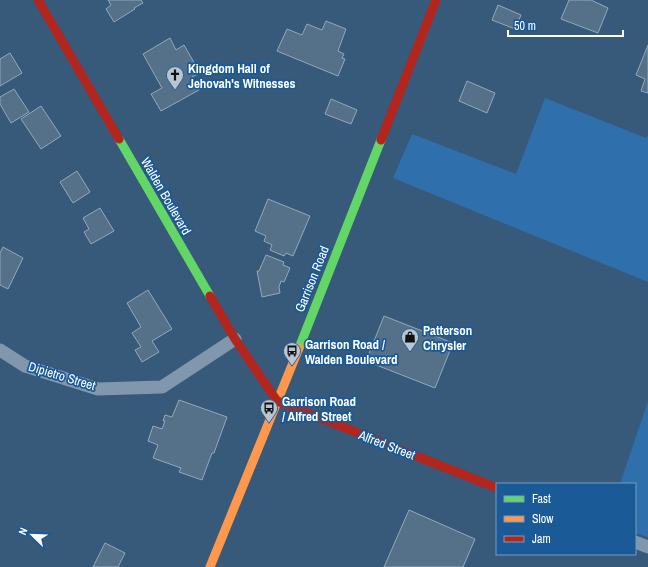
<svg xmlns="http://www.w3.org/2000/svg" width="648" height="567" viewBox="0 0 648 567" font-family="'Archivo Narrow',sans-serif">
<style>
.green{fill:#2f70ac}
.building{fill:#55718a;stroke:#94a8ba}
.lines{fill:none;stroke-linecap:round;stroke-linejoin:round}
.street{stroke:#8097ad;stroke-width:13}
.fast{stroke:#63d668;stroke-width:9}
.slow{stroke:#ff974d;stroke-width:9}
.jam{stroke:#b3261e;stroke-width:9}
.labels{text-anchor:middle;dominant-baseline:central;stroke-width:3.5;stroke-linejoin:round;paint-order:stroke}
.poi-label{font-size:13px;font-weight:bold;fill:#fff;stroke:#1a5a97;text-anchor:start}
.street-label{font-size:13px;fill:#fff;stroke:#1a5a97}
</style>
<rect width="100%" height="100%" fill="#37597a"/>
<g class="green">
<polygon points="545,98 646,138 648,135 648,282 393,178 412,134 516,174"/>
<polygon points="648,401 648,537 635,533 635,484 620,484"/>
</g>
<g class="building">
<polygon points="108,0 141,0 143,3 134,8 135,9 114,22 106,9 111,5"/>
<polygon points="569,0 591,0 608,8 598,33 561,19"/>
<polygon points="498,5 521,15 515,29 492,20"/>
<polygon points="326,21 346,29 338,51 344,54 342,58 345,59 338,76 277,51 287,29 302,35 307,24 322,30"/>
<polygon points="170,38 176,50 184,45 200,73 192,77 199,90 161,111 151,94 162,88 143,54"/>
<polygon points="648,45 648,93 641,91 645,79 636,75"/>
<polygon points="10,53 22,73 0,86 0,59"/>
<polygon points="467,81 495,93 487,113 459,101"/>
<polygon points="14,89 29,112 11,123 0,104 0,97"/>
<polygon points="331,99 357,110 351,124 325,114"/>
<polygon points="41,106 61,136 41,149 21,119"/>
<polygon points="77,171 90,192 73,203 60,182"/>
<polygon points="268,199 310,216 293,256 286,253 284,256 270,250 272,245 264,241 266,236 255,231"/>
<polygon points="100,208 114,231 91,244 84,232 89,229 83,218"/>
<polygon points="3,247 23,258 8,289 0,285 0,253"/>
<polygon points="266,255 284,262 283,265 290,268 284,282 281,281 279,287 280,293 262,297 257,271 259,271"/>
<polygon points="148,290 172,329 152,341 159,352 142,362 135,350 141,347 132,333 141,327 127,303"/>
<polygon points="384,316 453,343 435,388 366,361"/>
<polygon points="179,400 227,417 214,453 212,453 202,480 179,472 181,468 153,458 158,445 148,441 153,426 162,429 165,421 163,421 165,415 172,417"/>
<polygon points="409,510 475,539 463,567 384,567"/>
<polygon points="105,543 125,553 118,567 93,567"/>
</g>
<g class="lines">
<g class="street">
<polyline points="0,350 25,366 98,389 162,387 235,339"/>
<polyline points="635,542 648,547"/>
</g>
<g class="fast">
<polyline points="119,139 210,296"/>
<polyline points="299,348 381,140"/>
</g>
<polyline class="slow" points="210,567 299,348"/>
<g class="jam">
<polyline points="38,0 119,139"/>
<polyline points="381,140 436,0"/>
<polyline points="210,296 235,339 277,401"/>
<polyline points="277,401 497,488"/>
</g>
</g>
<defs>
<g id="church-pin" transform="scale(0.9)"><path d="M0 17L-7.5 6A9.5 9.5 0 1 1 7.5 6Z" fill="#b9c5d0" stroke="#1a5a97"/><path d="M-1.2-6h2.4v3.5h3.3v2.4h-3.3V6h-2.4V-.1h-3.3v-2.4h3.3Z" fill="#111"/></g>
<g id="shop-pin" transform="scale(0.9)"><path d="M0 17L-7.5 6A9.5 9.5 0 1 1 7.5 6Z" fill="#b9c5d0" stroke="#1a5a97"/><path d="M-5-2.5h2.3a2.7 3.5 0 0 1 5.4 0H5L5.5 6h-11ZM-1.5-2.5h3a1.5 2.3 0 0 0-3 0Z" fill="#111"/></g>
<g id="bus-pin" transform="scale(0.9)"><path d="M0 17L-7.5 6A9.5 9.5 0 1 1 7.5 6Z" fill="#b9c5d0" stroke="#1a5a97"/><path d="M-5-6H5V4H4V6H2V4H-2V6H-4V4H-5ZM-3.5-4V0h7V-4ZM-3.5 1.2v1.5H-2V1.2ZM2 1.2v1.5H3.5V1.2Z" fill="#111"/></g>
</defs>
<g fill-rule="evenodd">
<use href="#church-pin" x="175" y="75"/>
<use href="#shop-pin" x="410" y="337"/>
<use href="#bus-pin" x="292" y="351"/>
<use href="#bus-pin" x="269" y="408"/>
</g>
<g class="labels">
<g class="poi-label">
<text x="188" y="68">Kingdom Hall of<tspan x="188" dy="15">Jehovah's Witnesses</tspan></text>
<text x="423" y="330">Patterson<tspan x="423" dy="15">Chrysler</tspan></text>
<text x="305" y="344">Garrison Road /<tspan x="305" dy="15">Walden Boulevard</tspan></text>
<text x="282" y="401">Garrison Road<tspan x="282" dy="15">/ Alfred Street</tspan></text>
</g>
<g class="street-label">
<text transform="translate(166 196) rotate(60)">Walden Boulevard</text>
<text transform="translate(312 279) rotate(-68)">Garrison Road</text>
<text transform="translate(62 376) rotate(17)">Dipietro Street</text>
<text transform="translate(387 445) rotate(21)">Alfred Street</text>
</g>
</g>
<rect x="496" y="483" width="140" height="72" fill="#1a5a97" stroke="#769cc1"/>
<rect x="504" y="496" width="20" height="6" fill="#63d668" stroke="#769cc1"/>
<text x="532" y="503" font-size="12" fill="#ffffff">Fast</text>
<rect x="504" y="516" width="20" height="6" fill="#ff974d" stroke="#769cc1"/>
<text x="532" y="523" font-size="12" fill="#ffffff">Slow</text>
<rect x="504" y="536" width="20" height="6" fill="#b3261e" stroke="#769cc1"/>
<text x="532" y="543" font-size="12" fill="#ffffff">Jam</text>
<g transform="translate(32 535) rotate(293)" stroke="#1a5a97" stroke-width="3" paint-order="stroke">
<path d="M0-3L7 15L0 10L-7 15Z" fill="#ffffff"/>
<text y="-6" font-size="11" font-weight="bold" text-anchor="middle" fill="#ffffff">N</text>
</g>
<path d="M508 30v6h115v-6" fill="none" stroke="#ffffff" stroke-width="2"/>
<text x="514" y="30" font-size="12" fill="#ffffff" stroke="#1a5a97" stroke-width="3" paint-order="stroke">50 m</text>
</svg>
